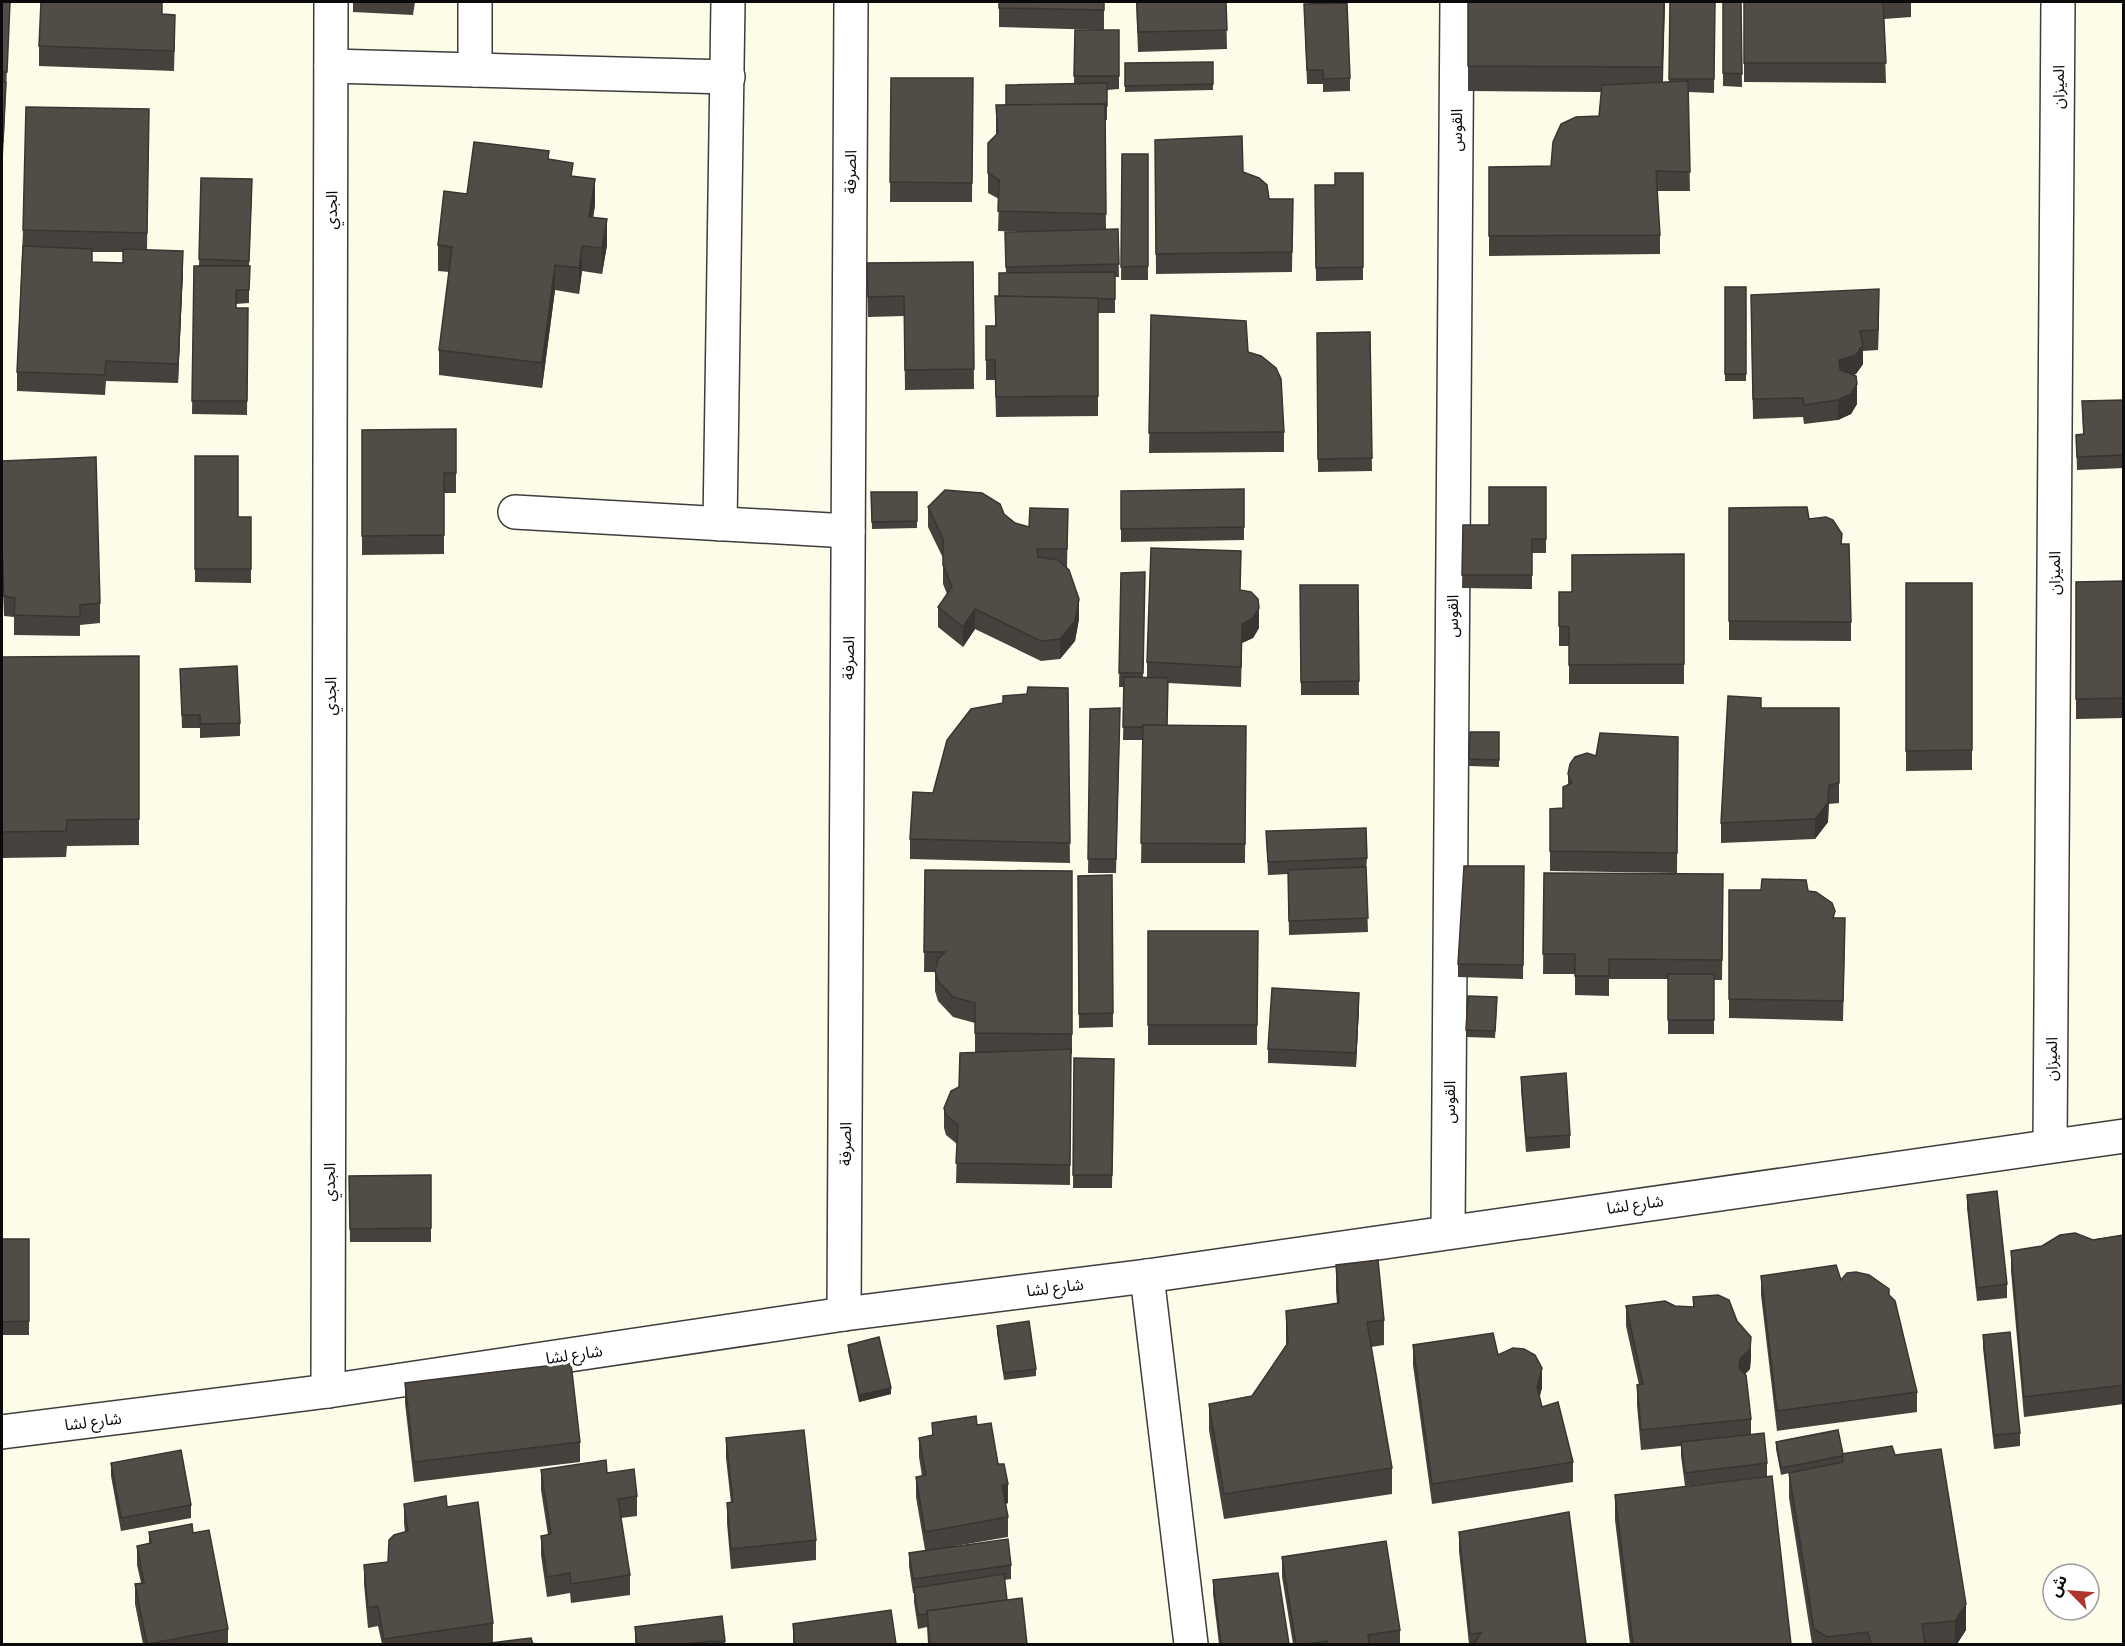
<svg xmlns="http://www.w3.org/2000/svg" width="2125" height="1646" viewBox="0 0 2125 1646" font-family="Merriweather,'Noto Sans Arabic',serif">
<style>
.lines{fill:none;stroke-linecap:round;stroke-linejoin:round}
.minor-casing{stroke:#3d3d3d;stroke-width:36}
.minor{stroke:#fff;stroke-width:33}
.wall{fill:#47413d;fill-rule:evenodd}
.shaded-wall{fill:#393532}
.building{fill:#524c47;stroke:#393532;stroke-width:1.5}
.labels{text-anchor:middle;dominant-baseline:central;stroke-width:6;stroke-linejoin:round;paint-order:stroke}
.street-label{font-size:16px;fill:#0a0a0a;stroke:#fff}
</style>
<rect width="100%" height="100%" fill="#fdfce8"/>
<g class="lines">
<g class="minor-casing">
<g id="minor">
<polyline points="331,66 728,77"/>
<polyline points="475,70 475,2"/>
<polyline points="515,512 848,531"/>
<polyline points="720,524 728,2"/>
<polyline points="2050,1145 2058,2"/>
<polyline points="1448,1231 1457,2"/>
<polyline points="1147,1276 1191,1644"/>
<polyline points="844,1314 851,2"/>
<polyline points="328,1391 331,2"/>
<polyline points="2,1432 328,1391 844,1314 1147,1276 2124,1136"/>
</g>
</g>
<use href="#minor" class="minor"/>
</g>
<g class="wall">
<polygon points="2,2 10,2 3,156 2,156"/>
<polygon points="353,2 415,2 413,15 353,12"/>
<polygon points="1104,2 1104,30 999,27 999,8"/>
<polygon points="1136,2 1226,2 1227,49 1138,52"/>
<polygon points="1468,2 1665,2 1663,82 1669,82 1670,2 1715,2 1714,93 1688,92 1690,191 1657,191 1660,235 1660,254 1489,256 1489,167 1551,166 1599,116 1601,92 1468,91"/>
<polygon points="1723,2 1741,2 1742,87 1723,86"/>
<polygon points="1744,2 1911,2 1911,17 1884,19 1886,83 1744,82"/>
<polygon points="1304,4 1350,78 1350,91 1323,92 1323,84 1307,84"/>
<polygon points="163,14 175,35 174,71 39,66 39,46"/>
<polygon points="1075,30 1119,30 1119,89 1107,90 1107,120 1105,120 1106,229 1118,229 1119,277 1115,277 1115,313 1098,313 1098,416 996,417 995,380 986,380 986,326 995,326 995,296 999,296 1006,273 1005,232 1021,232 998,231 999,199 988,193 988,143 996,135 996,105 1006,105 1074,84"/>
<polygon points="1213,62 1213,90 1125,92 1125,63"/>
<polygon points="891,78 973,78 972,202 890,202"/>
<path d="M149,109L147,250L183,271L178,383L106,381L105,395L17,391V372L23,230ZM92,252H123V263L92,262Z"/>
<polygon points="1155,140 1243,172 1269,199 1293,199 1292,272 1156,274"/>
<polygon points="1122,154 1148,154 1148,280 1121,280"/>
<polygon points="549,160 573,177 595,205 593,218 607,245 602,274 582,271 579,294 555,290 542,388 439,375 439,350 449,272 438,271 438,245 467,194"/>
<polygon points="1363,173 1363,280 1316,281 1315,185 1335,185"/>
<polygon points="201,178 252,192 249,266 249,303 236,304 236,308 248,308 247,415 192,414 194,266 199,266"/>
<polygon points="973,262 974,389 905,390 904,316 868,317 867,263"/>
<rect x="1725" y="287" width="21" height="94"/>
<polygon points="1879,309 1878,350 1863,351 1863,364 1856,374 1853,375 1857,404 1851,414 1838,420 1804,424 1803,417 1753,419 1751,315"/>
<polygon points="1151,315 1248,352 1284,432 1284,452 1149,453"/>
<polygon points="1370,332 1372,471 1318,472 1317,333"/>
<polygon points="2124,400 2124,468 2077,470 2076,435 2083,434 2082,401"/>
<polygon points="456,429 456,493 444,493 444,554 362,555 362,430"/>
<polygon points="195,456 238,517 251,517 251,583 195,582"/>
<polygon points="2,461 100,603 100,623 80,625 80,636 14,635 14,617 4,616 2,566"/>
<polygon points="1546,487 1546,553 1532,553 1532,589 1462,588 1463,525 1489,525"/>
<polygon points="1244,489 1244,540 1121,542 1121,491"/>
<polygon points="871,492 917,492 917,528 872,529"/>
<polygon points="928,507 1004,514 1015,523 1029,527 1068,509 1067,569 1079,619 1075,641 1060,659 1041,661 975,629 963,647 938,627 938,607 947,594 943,584 943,558 928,527"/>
<polygon points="1729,508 1809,519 1842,544 1851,622 1851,641 1729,640"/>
<polygon points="1684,554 1684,684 1569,684 1569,646 1559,646 1559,592 1572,592"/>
<polygon points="1241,571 1240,590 1259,628 1253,638 1242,643 1241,687 1168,683 1167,726 1246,726 1245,863 1141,863 1143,740 1123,740 1124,687 1119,687 1121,573 1145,572 1143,678 1147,678 1147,662"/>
<polygon points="2124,581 2124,718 2076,719 2076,582"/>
<polygon points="1906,583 1972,583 1972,770 1906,771"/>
<polygon points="1300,585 1358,585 1359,695 1301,695"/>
<polygon points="139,656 139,845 67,846 66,857 2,858 2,657"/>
<polygon points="180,669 240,723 240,736 200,738 200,728 182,728"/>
<polygon points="1068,688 1070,863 910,859 910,839 933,793 1003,703 1027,694"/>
<polygon points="1761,708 1839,708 1839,803 1829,804 1828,822 1815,839 1721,843 1721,823"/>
<polygon points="1090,709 1120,722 1116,873 1088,873"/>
<polygon points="1470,732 1499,732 1499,767 1469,766"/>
<polygon points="1678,737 1677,873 1550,871 1550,809 1563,808 1568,785 1568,774 1596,756"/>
<polygon points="1266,831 1367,858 1366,872 1368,932 1289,935 1288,874 1268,875"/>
<polygon points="1524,866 1523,979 1458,977 1458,964"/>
<polygon points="925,870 1072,871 1072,1054 1071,1054 1070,1185 956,1183 957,1144 946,1135 944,1128 944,1108 959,1087 975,1052 975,1023 953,1017 938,1001 935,991 935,972 924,972"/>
<polygon points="1544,873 1723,874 1722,980 1714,980 1714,1034 1668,1034 1668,979 1609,979 1609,996 1575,995 1575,974 1543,974"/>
<polygon points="1112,875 1113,1027 1079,1028 1078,876"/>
<polygon points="1729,890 1808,891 1835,918 1845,937 1843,1021 1729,1018"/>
<polygon points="1148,931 1258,931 1257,1045 1148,1045"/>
<polygon points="1468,996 1497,1004 1495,1038 1466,1037"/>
<polygon points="1359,1006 1356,1067 1268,1063 1268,1049"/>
<polygon points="1074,1058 1114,1059 1112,1188 1073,1188"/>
<polygon points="1521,1077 1570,1135 1570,1148 1526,1152 1521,1090"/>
<polygon points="431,1175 431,1242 350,1242 349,1176"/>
<polygon points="1967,1195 2007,1284 2007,1298 1977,1301 1967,1208"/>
<polygon points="2124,1235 2124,1404 2024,1417 2011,1271 2011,1251"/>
<rect x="2" y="1239" width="27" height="96"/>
<polygon points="1336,1265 1384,1320 1384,1345 1371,1347 1392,1468 1392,1494 1224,1519 1209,1430 1209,1404 1252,1396 1286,1345 1286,1311 1337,1303 1336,1291"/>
<polygon points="1761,1276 1841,1280 1889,1295 1917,1392 1917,1412 1777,1431 1761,1295"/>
<polygon points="1693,1297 1737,1321 1751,1356 1750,1369 1745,1374 1751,1419 1751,1435 1767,1463 1767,1477 1685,1486 1681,1456 1681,1446 1641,1450 1637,1405 1637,1385 1639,1385 1626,1326 1626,1306 1693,1307"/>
<polygon points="997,1326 1036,1369 1036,1376 1004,1380 997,1333"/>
<polygon points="1983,1335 2020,1433 2020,1446 1994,1449 1983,1348"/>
<polygon points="848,1345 891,1394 859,1402 848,1351"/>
<polygon points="1413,1345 1498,1355 1542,1388 1539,1397 1542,1407 1573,1462 1573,1482 1432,1504 1413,1365"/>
<polygon points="405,1383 580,1442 580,1462 414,1482 405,1403"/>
<polygon points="932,1423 977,1425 998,1464 1008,1503 1006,1504 1008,1517 1008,1537 955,1546 1011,1565 1011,1579 1004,1580 1007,1600 1027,1644 928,1644 927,1627 918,1629 914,1602 914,1593 913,1593 909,1566 909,1553 925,1550 916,1497 916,1477 922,1476 919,1457 919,1438 932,1435"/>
<polygon points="726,1438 816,1540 816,1560 731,1569 727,1523 727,1503 731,1503 726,1458"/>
<polygon points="1776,1442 1843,1454 1966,1630 1957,1644 1812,1644 1789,1498 1789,1473 1781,1475 1776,1449"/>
<polygon points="111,1463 191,1505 191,1518 121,1531 111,1476"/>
<polygon points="541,1470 607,1473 637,1496 637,1516 621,1518 630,1575 630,1595 571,1603 570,1593 547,1597 541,1555 541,1536 548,1535 541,1490"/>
<polygon points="1615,1495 1791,1644 1630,1644 1615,1520"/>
<polygon points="404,1504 447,1507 493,1623 493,1643 482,1644 382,1644 378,1626 368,1628 364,1584 364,1565 388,1562 405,1532 404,1523"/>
<polygon points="149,1532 193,1533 228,1629 228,1644 143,1644 135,1604 135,1584 141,1583 137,1565 137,1546 149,1543"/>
<polygon points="1459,1532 1586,1644 1469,1644 1459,1551"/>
<polygon points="1282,1557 1400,1630 1400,1644 1293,1644 1282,1577"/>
<polygon points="1213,1580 1289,1644 1219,1644 1213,1594"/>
<polygon points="793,1624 896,1644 793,1644"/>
<polygon points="635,1627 725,1641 725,1644 635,1644"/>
</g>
<g class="shaded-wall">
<polygon points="1664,2 1665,2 1662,92 1662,67"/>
<polygon points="595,179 595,205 589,243 589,217"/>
<polygon points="607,219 607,245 602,274 602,248"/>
<polygon points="582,246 582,271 579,294 579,268"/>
<polygon points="183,251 183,271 178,383 178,364"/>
<polygon points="555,265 555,290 542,388 542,363"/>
<polygon points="1879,289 1879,309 1878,350 1878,330"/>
<polygon points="1863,345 1863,364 1856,374 1839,379 1839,360"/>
<polygon points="1857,384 1857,404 1851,414 1838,420 1838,400"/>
<polygon points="1079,599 1079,619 1075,641 1060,659 1060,639"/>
<polygon points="1259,608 1259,628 1253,638 1242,643 1241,687 1242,624"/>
<polygon points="975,609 975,629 963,647 963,627"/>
<polygon points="1829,785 1828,822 1815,839 1815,819"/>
<polygon points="1359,993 1359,1006 1356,1067 1356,1053"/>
<polygon points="1751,1337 1751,1356 1750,1369 1740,1379 1739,1368 1740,1359"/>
<polygon points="1542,1368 1542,1388 1537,1407 1537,1387"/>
<polygon points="891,1388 891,1394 859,1402 859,1395"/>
<polygon points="1008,1484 1008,1503 1002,1504 1002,1485"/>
<polygon points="1966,1604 1966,1630 1957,1644 1955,1644 1955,1621"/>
</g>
<g class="building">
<polygon points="2,2 10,2 7,72 2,72"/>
<polygon points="41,2 162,2 162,14 175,15 174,51 39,46"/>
<polygon points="999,2 1104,2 1104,10 999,8"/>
<polygon points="1137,2 1226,2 1227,30 1138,32"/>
<polygon points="1468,2 1664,2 1662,67 1468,66"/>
<polygon points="1670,2 1715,2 1714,79 1669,79"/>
<polygon points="1723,2 1741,2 1742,74 1723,73"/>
<polygon points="1744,2 1883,2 1886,63 1744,63"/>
<polygon points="1347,3 1350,78 1323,79 1323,70 1307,70 1304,4"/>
<polygon points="1075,30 1119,30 1119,76 1074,76"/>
<polygon points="1213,62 1213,84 1125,86 1125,63"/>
<polygon points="891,78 973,78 972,183 890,182"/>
<polygon points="2,81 6,82 3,142 2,142"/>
<polygon points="1688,81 1690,172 1656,171 1660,235 1489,236 1489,167 1551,166 1553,142 1561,124 1576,117 1599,116 1602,85"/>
<polygon points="1107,83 1107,106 1105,106 1105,104 1006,105 1006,85"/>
<polygon points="1105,104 1106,214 998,211 999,180 988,173 988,143 998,133 996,105"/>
<polygon points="26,107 149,109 147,233 23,230"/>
<polygon points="1242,136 1243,172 1259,178 1267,185 1269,199 1293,199 1292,252 1156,254 1155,140"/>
<polygon points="474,142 549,151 548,159 573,163 571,176 595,179 589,217 607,219 602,248 582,246 579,268 555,265 542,363 439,350 452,247 438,245 444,191 467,194"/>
<polygon points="1122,154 1148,154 1148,266 1121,267"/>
<polygon points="1335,173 1363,173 1363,267 1316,268 1315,185 1335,185"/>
<polygon points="201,178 252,179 249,261 199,259"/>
<polygon points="1118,229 1119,264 1006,267 1005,232"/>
<polygon points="23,246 92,249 92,262 123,263 123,249 183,251 178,364 106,361 105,375 17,372"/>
<polygon points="973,262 974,369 905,370 904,296 868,297 867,263"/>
<polygon points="194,266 250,266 249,290 236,290 236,308 248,308 247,401 192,401"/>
<polygon points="1115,272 1115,299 999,296 999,273"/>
<rect x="1725" y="287" width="21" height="87"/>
<polygon points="1879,289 1878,330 1860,331 1863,345 1856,355 1839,360 1840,370 1856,376 1857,384 1851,394 1838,400 1804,405 1803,398 1753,399 1751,295"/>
<polygon points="995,296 1098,298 1098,396 996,397 995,360 986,360 986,326 996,326"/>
<polygon points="1151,315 1246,321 1248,352 1261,356 1276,368 1281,379 1284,432 1149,433"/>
<polygon points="1370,332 1372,458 1318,459 1317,333"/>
<polygon points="2124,400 2124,455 2077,457 2076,435 2084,434 2082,401"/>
<polygon points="456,429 456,473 444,473 444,535 362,536 362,430"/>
<polygon points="195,456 238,456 238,517 251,517 251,569 195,569"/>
<polygon points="96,457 100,603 80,605 80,617 14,615 15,598 4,596 2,547 2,461"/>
<polygon points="1489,487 1546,487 1546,539 1532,539 1532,575 1462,575 1463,525 1489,525"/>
<polygon points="1244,489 1244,527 1121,529 1121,491"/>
<polygon points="945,490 982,493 1000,504 1004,514 1015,523 1029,527 1030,508 1068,509 1067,549 1037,549 1038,557 1058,560 1069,570 1079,599 1075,621 1060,639 1041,641 975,609 963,627 938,607 952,587 943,565 943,539 928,507"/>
<polygon points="871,492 917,492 917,521 872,522"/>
<polygon points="1807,507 1809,519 1826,517 1833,520 1842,534 1841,544 1849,544 1851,622 1729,621 1729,508"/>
<polygon points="1151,548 1241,551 1240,590 1251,592 1258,599 1259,608 1253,618 1242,624 1241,667 1147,662"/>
<polygon points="1684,554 1684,664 1569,665 1569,627 1559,626 1559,592 1572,592 1572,555"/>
<polygon points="1145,572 1143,673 1119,673 1121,573"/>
<polygon points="2124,581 2124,698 2076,699 2076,582"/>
<polygon points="1906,583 1972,583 1972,750 1906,751"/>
<polygon points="1300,585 1358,585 1359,681 1301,682"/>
<polygon points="139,656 139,819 67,820 66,831 2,832 2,657"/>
<polygon points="237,666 240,723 200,724 200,715 182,715 180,669"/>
<polygon points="1124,677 1168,678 1167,726 1143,725 1143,727 1123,727"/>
<polygon points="1028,687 1068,688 1070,843 910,839 913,792 933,793 947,740 971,709 1003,703 1003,696 1027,694"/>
<polygon points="1728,696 1761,698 1761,708 1839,708 1839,783 1829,785 1828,803 1815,819 1721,823"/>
<polygon points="1120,708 1116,859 1088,859 1090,709"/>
<polygon points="1143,725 1246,726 1245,844 1141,843"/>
<polygon points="1470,732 1499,732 1499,760 1469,759"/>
<polygon points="1600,733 1678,737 1677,853 1550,851 1550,809 1563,808 1563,787 1572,783 1568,774 1570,764 1575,757 1587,753 1596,756"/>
<polygon points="1366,828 1367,858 1268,862 1266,831"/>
<polygon points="1464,866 1524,866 1523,965 1458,964"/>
<polygon points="1366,867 1368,918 1289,921 1288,870"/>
<polygon points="925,870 1072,871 1072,1034 975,1033 975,1003 953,997 938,981 935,971 938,959 945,952 924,952"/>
<polygon points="1544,873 1723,874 1722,960 1609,959 1609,976 1575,976 1575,954 1543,954"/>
<polygon points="1112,875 1113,1013 1079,1014 1078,876"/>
<polygon points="1762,879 1806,880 1808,891 1816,892 1832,903 1835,911 1833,918 1845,918 1843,1001 1729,999 1729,890 1761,890"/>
<polygon points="1148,931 1258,931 1257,1025 1148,1025"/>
<rect x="1668" y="974" width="46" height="46"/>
<polygon points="1272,988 1359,993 1356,1053 1268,1049"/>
<polygon points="1468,996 1497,997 1495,1031 1466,1030"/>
<polygon points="1071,1049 1070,1165 956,1163 958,1125 946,1115 944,1108 951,1091 959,1087 960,1053"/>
<polygon points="1074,1058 1114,1059 1112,1175 1073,1175"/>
<polygon points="1566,1073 1570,1135 1526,1138 1521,1077"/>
<polygon points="431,1175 431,1228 350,1229 349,1176"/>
<polygon points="1997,1191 2007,1284 1977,1288 1967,1195"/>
<polygon points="2075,1233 2093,1240 2124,1235 2124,1385 2024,1397 2011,1251 2042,1246 2060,1235"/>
<polygon points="2,1239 29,1239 29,1321 2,1322"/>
<polygon points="1378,1260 1384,1320 1367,1322 1392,1468 1224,1494 1209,1404 1252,1396 1288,1343 1286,1311 1339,1303 1336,1265"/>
<polygon points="1836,1265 1841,1280 1847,1273 1856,1272 1869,1275 1889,1289 1889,1295 1895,1301 1917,1392 1777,1411 1761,1276"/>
<polygon points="1718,1295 1729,1300 1737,1321 1751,1337 1750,1349 1740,1359 1739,1368 1746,1375 1751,1419 1641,1430 1637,1385 1643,1384 1626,1306 1665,1301 1675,1306 1694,1307 1693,1297"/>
<polygon points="1029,1321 1036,1369 1004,1373 997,1326"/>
<polygon points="2010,1332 2020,1433 1994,1435 1983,1335"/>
<polygon points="1493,1333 1498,1355 1513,1348 1524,1349 1535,1355 1542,1368 1537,1387 1542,1407 1558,1402 1573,1462 1432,1484 1413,1345"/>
<polygon points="879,1337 891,1388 859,1395 848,1345"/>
<polygon points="571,1363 580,1442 414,1462 405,1383"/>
<polygon points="976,1416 977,1425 991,1423 998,1464 1004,1464 1008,1484 1002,1485 1008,1517 925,1532 916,1477 926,1475 919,1438 933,1435 932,1423"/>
<polygon points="804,1430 816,1540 731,1549 727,1503 733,1502 726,1438"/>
<polygon points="1838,1430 1843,1454 1842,1456 1781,1468 1776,1442"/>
<polygon points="1764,1433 1767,1463 1685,1473 1681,1442"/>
<polygon points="1892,1446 1895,1455 1941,1449 1966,1604 1955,1621 1922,1624 1925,1644 1871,1644 1868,1632 1827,1637 1814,1629 1789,1473 1843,1462 1842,1454"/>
<polygon points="181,1450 191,1505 121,1518 111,1463"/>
<polygon points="606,1460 607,1473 634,1469 637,1496 618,1499 630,1575 571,1584 570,1573 547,1577 541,1536 551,1534 541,1470"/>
<polygon points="1772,1476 1791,1644 1633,1644 1615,1495"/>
<polygon points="446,1496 447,1507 478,1502 493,1623 384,1639 378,1606 368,1608 364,1565 388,1562 389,1540 394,1535 408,1531 404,1504"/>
<polygon points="1569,1512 1586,1644 1475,1644 1475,1642 1481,1633 1470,1634 1459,1532"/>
<polygon points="192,1524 193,1533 209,1530 228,1629 147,1644 135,1584 144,1583 137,1546 151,1543 149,1532"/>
<polygon points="1008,1539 1011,1565 913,1579 909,1553"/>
<polygon points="1386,1541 1400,1630 1368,1635 1369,1644 1327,1644 1327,1641 1305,1644 1296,1644 1282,1557"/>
<polygon points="1278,1573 1289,1644 1221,1644 1213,1580"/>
<polygon points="1004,1574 1007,1600 927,1611 927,1614 918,1615 914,1588"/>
<polygon points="1022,1598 1027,1644 930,1644 927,1611"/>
<polygon points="891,1610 896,1644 795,1644 793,1624"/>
<polygon points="722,1616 725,1641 685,1644 637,1644 635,1627"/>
<polygon points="531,1638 533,1644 483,1644"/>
<polygon points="714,1641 714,1644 685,1644"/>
</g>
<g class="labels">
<g class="street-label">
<text transform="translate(2058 87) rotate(-90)">الميزان</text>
<text transform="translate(1456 130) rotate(-90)">القوس</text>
<text transform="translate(850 172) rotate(-90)">الصرفة</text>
<text transform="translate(331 210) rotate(-90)">الجدي</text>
<text transform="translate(2054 573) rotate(-90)">الميزان</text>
<text transform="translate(1452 616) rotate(-90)">القوس</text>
<text transform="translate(848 658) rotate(-90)">الصرفة</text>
<text transform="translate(330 696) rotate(-90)">الجدي</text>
<text transform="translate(2051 1059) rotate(-90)">الميزان</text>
<text transform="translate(1449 1102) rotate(-90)">القوس</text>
<text transform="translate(845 1144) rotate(-90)">الصرفة</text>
<text transform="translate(329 1182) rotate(-90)">الجدي</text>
<text transform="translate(1635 1204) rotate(-8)">شارع لشا</text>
<text transform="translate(1055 1287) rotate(-7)">شارع لشا</text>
<text transform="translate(574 1354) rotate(-8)">شارع لشا</text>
<text transform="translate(93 1421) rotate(-7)">شارع لشا</text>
</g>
</g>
<rect width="2125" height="1646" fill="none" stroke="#0a0a0a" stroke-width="6"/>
<g transform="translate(2071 1592) rotate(295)"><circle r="28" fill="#ffffff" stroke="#9d9d9d" stroke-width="1.5"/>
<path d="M0-4.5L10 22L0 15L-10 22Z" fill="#af352d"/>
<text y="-9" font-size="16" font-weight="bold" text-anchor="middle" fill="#0a0a0a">ش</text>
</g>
</svg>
